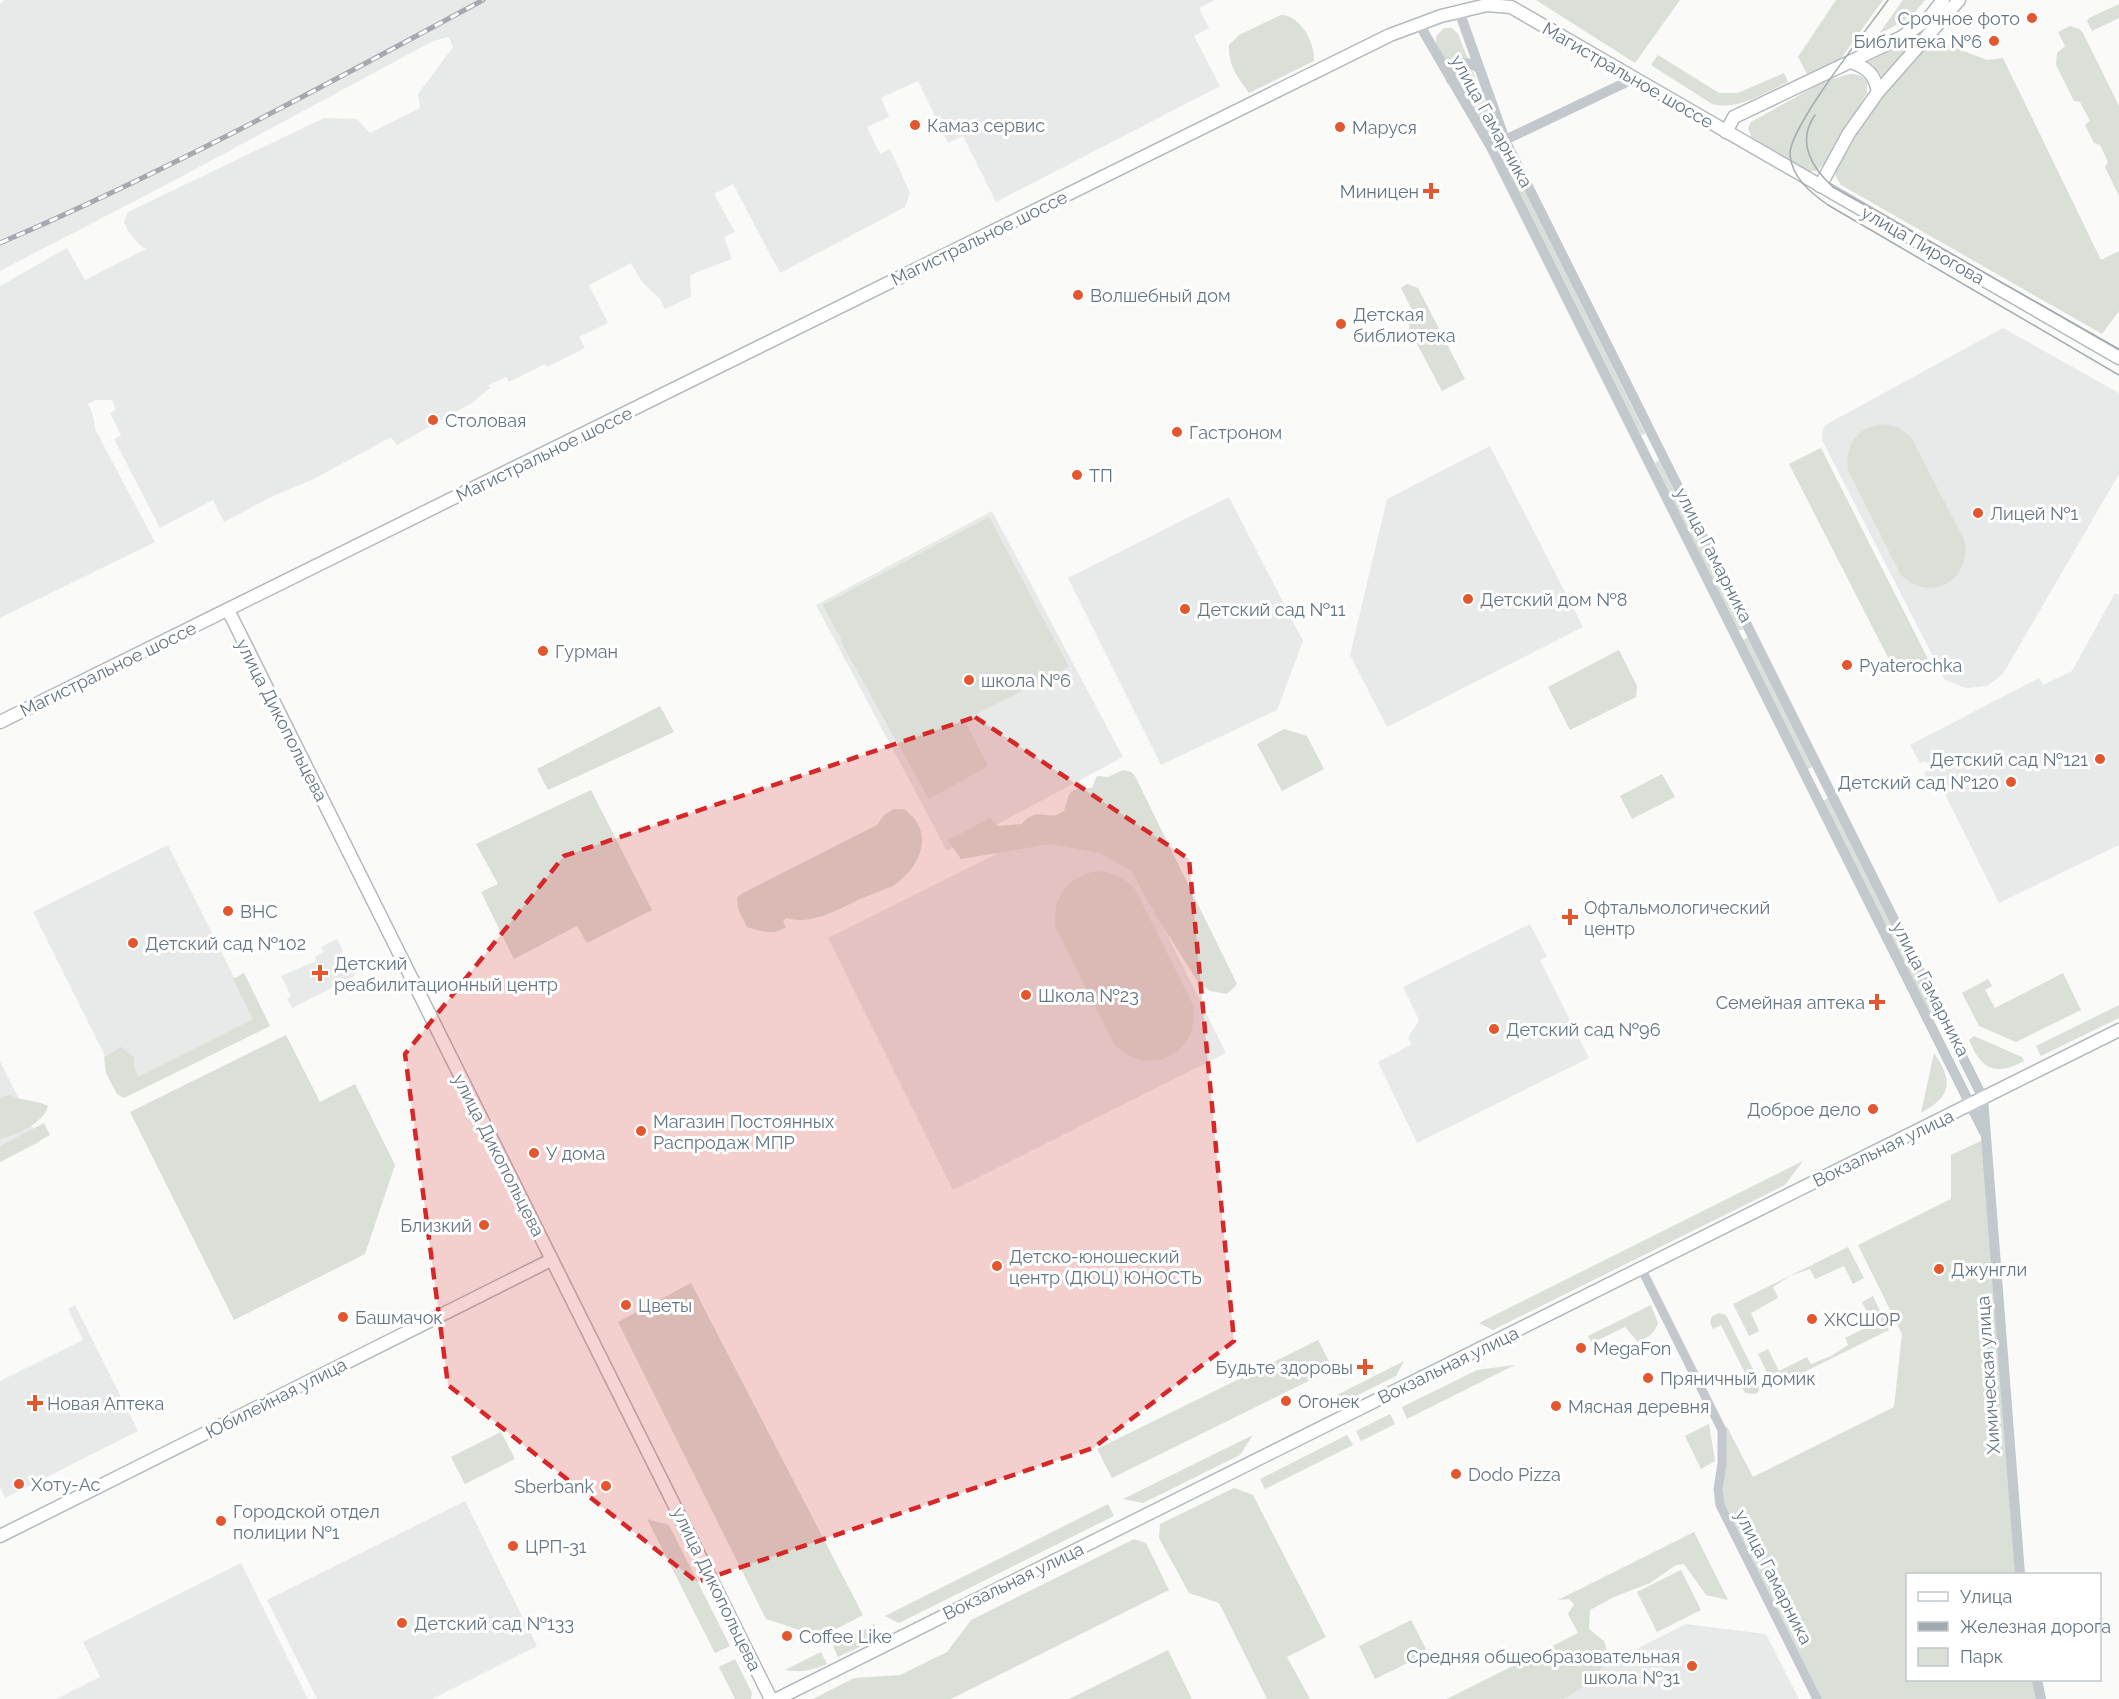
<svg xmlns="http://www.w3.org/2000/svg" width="2119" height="1699" viewBox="0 0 2119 1699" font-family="Raleway,sans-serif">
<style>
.built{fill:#e8e9e9}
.green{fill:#dadfd7}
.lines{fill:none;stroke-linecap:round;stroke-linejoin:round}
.secondary-casing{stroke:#b3babf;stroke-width:15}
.minor{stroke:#c3c8cc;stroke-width:9}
.tertiary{stroke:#c3c8cc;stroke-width:10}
.secondary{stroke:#fff;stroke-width:12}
.tram{stroke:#a2aab0;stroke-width:1.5}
.rail-casing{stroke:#a2aab0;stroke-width:5}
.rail{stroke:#fff;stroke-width:3;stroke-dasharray:9;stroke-linecap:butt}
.marked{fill:#d62828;fill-opacity:0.2;stroke:#d62828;stroke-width:4.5;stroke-dasharray:12 8;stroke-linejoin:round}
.poi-dot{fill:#e4572e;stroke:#fff;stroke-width:2}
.labels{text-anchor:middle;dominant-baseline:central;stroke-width:6;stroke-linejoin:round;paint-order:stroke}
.poi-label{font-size:18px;fill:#657683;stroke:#fff;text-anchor:start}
.street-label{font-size:18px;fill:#657683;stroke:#fff}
</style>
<rect width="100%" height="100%" fill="#fafaf8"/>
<g class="built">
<polygon points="5,0 1215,0 1199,8 1209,28 1194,36 1220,86 996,202 963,136 948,143 918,81 881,98 889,117 867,127 880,154 890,149 910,193 905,207 780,273 733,184 714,194 735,232 724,237 732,259 690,275 691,297 665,309 660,299 642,282 631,263 589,285 608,323 579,337 585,348 547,367 545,364 509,382 506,377 493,383 488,385 490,388 472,403 397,445 391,437 312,480 275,495 224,522 213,500 160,528 114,439 121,435 110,413 116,410 112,400 96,400 88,404 93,415 95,429 155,542 0,618 0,286 67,248 85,280 146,249 139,244 128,231 124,222 128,212 324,118 357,119 370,133 420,108 418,94 453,47 449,37 433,41 177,179 0,271 0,4"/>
<polygon points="2003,328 2119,393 2119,474 2003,674 1987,686 1966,688 1945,680 1822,440 1822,433 1824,427 1829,423"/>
<polygon points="1490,446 1583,627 1387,727 1350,655 1387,499"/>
<polygon points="1229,497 1303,641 1277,710 1161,765 1068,578"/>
<polygon points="992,511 1123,757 947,851 816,605"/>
<polygon points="2115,593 2119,595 2119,845 1999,903 1945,794 1934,791 1924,773 1930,769 1926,761 1920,763 1910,745 2039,678 2043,685 2072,671"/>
<polygon points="1101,802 1226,1053 953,1190 828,938"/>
<polygon points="168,845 259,1027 124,1094 33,912"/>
<polygon points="1530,924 1547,957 1540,960 1589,1058 1417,1143 1378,1062 1411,1045 1408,1038 1419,1020 1403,987"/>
<polygon points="337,939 343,951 341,952 355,976 292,1008 287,999 291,996 281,976 316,961 315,957 323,952 321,947"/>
<polygon points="0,1061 40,1142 0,1162"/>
<polygon points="75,1305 138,1431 5,1498 0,1487 0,1381 83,1340 68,1309"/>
<polygon points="465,1501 537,1646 432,1699 317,1699 267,1600"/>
<polygon points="241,1563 308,1699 56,1699 100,1677 83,1642"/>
<polygon points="1686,1624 1766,1634 1799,1699 1537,1699"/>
</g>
<g class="green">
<polygon points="1536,0 1680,0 1635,63"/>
<polygon points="1836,0 1883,0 1839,61 1807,74 1798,57"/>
<polygon points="1903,0 1925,0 1911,17 1878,35"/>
<polygon points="2119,4 2119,18 2092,31 2087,21 2089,18"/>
<path d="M1281,15C1300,15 1315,42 1314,61L1249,93C1238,78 1228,65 1229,45L1239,35Z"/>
<polygon points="2070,26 2079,29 2083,33 2119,106 2119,196 2105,167 2108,162 2100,145 2094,143 2085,125 2090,121 2080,102 2074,101 2056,65 2057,53 2065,46 2058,32"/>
<polygon points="1444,28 1452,28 1458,34 1501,142 1645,433 1645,434 1641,435 1436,45 1436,36"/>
<polygon points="1917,36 1883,78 1873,65 1868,62"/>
<path d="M1935,40L1987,60L2003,58L2101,260L2119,251V311L2102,334L1841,185L1837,179L1834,170C1849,144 1911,50 1935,40Z"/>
<path d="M1658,55L1719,93H1738L1784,73L1788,82C1764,93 1738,111 1712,104L1651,65Z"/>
<path d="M1850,74C1858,74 1862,76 1867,82V93L1824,164L1817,171H1807L1752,139L1748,128L1751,122L1825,81Z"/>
<polygon points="1407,284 1418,288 1465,379 1442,391 1409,329 1411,308 1401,288"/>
<path d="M1883,424L1898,427L1911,437L1965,542C1970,582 1930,603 1901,575L1848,470C1844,445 1858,427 1883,424Z"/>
<polygon points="1821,448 1928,659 1897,675 1789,464"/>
<polygon points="1659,460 1743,628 1742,630 1738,630 1655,463"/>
<polygon points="989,517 1069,667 965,720 988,766 929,799 843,646 841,639 823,605"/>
<polygon points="1749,637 1812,766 1811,768 1807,769 1742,640"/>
<polygon points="1619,650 1637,686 1636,697 1570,730 1548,687"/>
<polygon points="660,706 674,732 548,790 537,769"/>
<polygon points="1284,729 1307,736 1324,769 1282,791 1257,744"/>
<path d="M1123,770L1131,772L1135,776L1237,984L1227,994L1210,991L1198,982L1155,914L1132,872L1100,853L1050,844L961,859L948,840L990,818L998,826L1022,824C1038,804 1047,823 1064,811C1070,791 1068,788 1092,788L1097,776L1108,777Z"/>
<polygon points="1662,774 1675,797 1632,819 1620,796"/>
<polygon points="591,790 652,910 587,943 577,926 514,959 481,892 498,884 476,844"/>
<polygon points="1828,798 1934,1011 1931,1013 1929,1013 1823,801"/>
<path d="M894,809H904C936,832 921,867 893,886C881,891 869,895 858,900C835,911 811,925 786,918L783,922L786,927C774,936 760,931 747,927L738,909L737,898L741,894L877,825L884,815Z"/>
<path d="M1096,871C1112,872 1124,877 1135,889L1193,1005C1201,1054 1148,1080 1114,1044L1056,928C1051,899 1067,877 1096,871Z"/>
<polygon points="244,973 270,1026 124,1098 117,1094 106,1073 104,1057 121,1047 134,1057 134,1067 138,1077 253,1019 233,979"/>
<polygon points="2063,973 2081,1010 2016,1042 1979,1026 1962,993 1988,979 1992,986 1985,990 1995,1008"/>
<polygon points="2119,1005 2119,1018 2041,1056 2036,1046"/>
<polygon points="286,1035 320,1102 355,1084 395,1165 365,1254 234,1320 130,1112"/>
<path d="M1974,1036L2022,1057L2024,1061C1996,1076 1981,1070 1969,1040Z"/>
<path d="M1934,1053C1954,1082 1951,1096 1921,1113Z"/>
<path d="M10,1095C22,1101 36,1100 48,1106C43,1124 17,1134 0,1139V1097Z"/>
<polygon points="44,1123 50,1135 0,1162 0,1146"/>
<polygon points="1987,1138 2020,1574 1908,1574 1908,1680 2037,1680 2041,1699 1817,1699 1720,1505 1722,1430 1727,1427 1753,1477 1894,1407 1902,1334 1858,1245 1951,1199 1951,1155"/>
<polygon points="1803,1161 1785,1185 1493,1330 1479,1323"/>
<polygon points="1848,1247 1864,1278 1853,1284 1844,1266 1815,1279 1810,1269 1790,1276 1773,1287 1778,1298 1751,1313 1759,1331 1749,1336 1733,1304"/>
<polygon points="691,1283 863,1615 821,1637 766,1619 618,1322"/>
<polygon points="1873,1296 1889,1330 1774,1387 1758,1354 1768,1349 1779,1371 1807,1357 1811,1364 1831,1356 1848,1345 1845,1338 1873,1324 1862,1302"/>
<path d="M1651,1305L1658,1323C1654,1334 1648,1337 1638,1342L1625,1327L1592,1343L1588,1336Z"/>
<polygon points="1719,1313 1726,1315 1761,1385 1758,1392 1755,1394 1745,1393 1742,1388 1750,1383 1721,1325 1713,1329 1710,1323 1712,1316"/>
<polygon points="1318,1340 1333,1369 1112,1478 1097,1449"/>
<polygon points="1404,1361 1396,1376 1352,1398 1329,1399"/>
<polygon points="1515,1365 1407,1419 1402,1407 1477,1370"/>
<polygon points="1390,1414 1395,1424 1361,1441 1356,1431"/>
<polygon points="1709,1424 1715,1461 1701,1469 1685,1436"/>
<polygon points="501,1432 515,1459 465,1484 451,1457"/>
<polygon points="1253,1435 1240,1455 1143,1503 1123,1499"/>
<polygon points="1347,1435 1353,1445 1265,1489 1260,1479"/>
<polygon points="1234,1488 1253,1495 1326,1637 1287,1657 1310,1699 1267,1699 1219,1603 1189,1593 1159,1538 1160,1524"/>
<polygon points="1108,1504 1114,1516 899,1623 885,1616"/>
<polygon points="647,1519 669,1525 730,1646 715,1653"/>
<polygon points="1694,1532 1728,1600 1706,1595 1684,1564 1676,1565 1650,1583 1614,1597 1590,1610 1589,1629 1604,1641 1608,1656 1594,1681 1563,1699 1447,1699 1578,1633 1568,1614 1574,1604 1569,1599 1558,1600"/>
<polygon points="1134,1539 1146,1543 1169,1590 951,1699 813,1699 854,1678 900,1675 947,1652 971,1620"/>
<polygon points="1681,1570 1701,1610 1657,1632 1637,1592"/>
<polygon points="1411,1620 1428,1653 1375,1679 1359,1646"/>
<path d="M875,1624C873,1646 855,1648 838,1657L833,1646Z"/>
<polygon points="1168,1650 1192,1699 1069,1699"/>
<path d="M821,1652L827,1664C812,1670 801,1673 785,1670Z"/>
<polygon points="735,1659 752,1693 751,1699 735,1699 719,1667"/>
</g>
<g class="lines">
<g class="secondary-casing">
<g id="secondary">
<path d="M1851,62C1868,68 1875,75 1878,92"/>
<polyline points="1726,132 1734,117 1902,37 1928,19 1943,0"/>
<polyline points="1820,186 1849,133 1878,92 1959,0"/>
<polyline points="228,610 771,1699"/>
<polyline points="0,722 1390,35 1441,16 1487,5 1511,7 2119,358"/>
<polyline points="0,1536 551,1260"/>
<polyline points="777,1699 2119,1030"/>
</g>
</g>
<polyline class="minor" points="1641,1268 1722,1430 1722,1464 1718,1489 1720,1505 1817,1699"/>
<g class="tertiary">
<polyline points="1459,11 1505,140 1983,1098 2020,1574"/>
<polyline points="1419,24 1491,147 1984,1132"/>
<path d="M1451,80C1454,63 1465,59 1479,68"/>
<polyline points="1505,140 1635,78"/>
<polyline points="2037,1680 2041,1699"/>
</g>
<use href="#secondary" class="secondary"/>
<g class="tram">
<path d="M1888,0C1869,27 1788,128 1790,155C1792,178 1811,193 1828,205L2119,375"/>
<path d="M1815,115C1796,142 1812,168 1833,187L2119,349"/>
</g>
<g class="rail-casing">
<path id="rail" d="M0,243C166,172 324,86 483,0"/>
</g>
<use href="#rail" class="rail"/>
</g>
<path class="marked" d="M975,717L1189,859L1234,1341L1093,1448L697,1582L448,1385L405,1054L564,856Z"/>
<g class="poi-dot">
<circle cx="2032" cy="18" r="6"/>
<circle cx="1994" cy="41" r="6"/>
<circle cx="915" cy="125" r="6"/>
<circle cx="1340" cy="127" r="6"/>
<path d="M1428 182h6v6h6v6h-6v6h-6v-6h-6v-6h6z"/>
<circle cx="1078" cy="295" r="6"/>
<circle cx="1341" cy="324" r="6"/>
<circle cx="433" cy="420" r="6"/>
<circle cx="1177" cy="432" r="6"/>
<circle cx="1077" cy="475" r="6"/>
<circle cx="1978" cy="513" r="6"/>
<circle cx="1468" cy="599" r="6"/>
<circle cx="1185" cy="609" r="6"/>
<circle cx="543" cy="651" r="6"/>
<circle cx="1847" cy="665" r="6"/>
<circle cx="969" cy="680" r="6"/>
<circle cx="2100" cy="759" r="6"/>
<circle cx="2011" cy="782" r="6"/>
<circle cx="228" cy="911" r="6"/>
<path d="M1567 908h6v6h6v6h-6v6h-6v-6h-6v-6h6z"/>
<circle cx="133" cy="943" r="6"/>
<path d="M317 964h6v6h6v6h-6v6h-6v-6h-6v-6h6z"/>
<circle cx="1026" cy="995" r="6"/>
<path d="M1874 993h6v6h6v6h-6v6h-6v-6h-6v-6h6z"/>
<circle cx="1494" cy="1029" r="6"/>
<circle cx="1873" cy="1109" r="6"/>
<circle cx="641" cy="1131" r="6"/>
<circle cx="534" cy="1153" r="6"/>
<circle cx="484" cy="1225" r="6"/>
<circle cx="997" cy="1266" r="6"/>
<circle cx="1939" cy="1269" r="6"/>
<circle cx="626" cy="1305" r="6"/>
<circle cx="343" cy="1317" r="6"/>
<circle cx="1812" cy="1319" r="6"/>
<circle cx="1581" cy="1348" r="6"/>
<path d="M1362 1358h6v6h6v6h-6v6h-6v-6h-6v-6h6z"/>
<circle cx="1648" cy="1378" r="6"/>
<circle cx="1286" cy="1401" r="6"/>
<path d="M32 1394h6v6h6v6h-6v6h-6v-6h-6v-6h6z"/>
<circle cx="1556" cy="1406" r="6"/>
<circle cx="1456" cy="1474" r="6"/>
<circle cx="19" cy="1484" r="6"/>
<circle cx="606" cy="1486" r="6"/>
<circle cx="221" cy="1521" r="6"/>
<circle cx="513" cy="1546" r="6"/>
<circle cx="402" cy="1623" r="6"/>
<circle cx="787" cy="1636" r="6"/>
<circle cx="1692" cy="1666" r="6"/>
</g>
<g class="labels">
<g class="poi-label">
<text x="2020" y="18" text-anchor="end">Срочное фото</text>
<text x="1982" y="41" text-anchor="end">Библитека №6</text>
<text x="927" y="125">Камаз сервис</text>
<text x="1352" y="127">Маруся</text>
<text x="1419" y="191" text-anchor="end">Миницен</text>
<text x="1090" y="295">Волшебный дом</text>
<text x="1353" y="314">Детская<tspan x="1353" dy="21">библиотека</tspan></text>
<text x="445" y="420">Столовая</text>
<text x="1189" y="432">Гастроном</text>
<text x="1089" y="475">ТП</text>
<text x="1990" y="513">Лицей №1</text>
<text x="1480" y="599">Детский дом №8</text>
<text x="1197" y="609">Детский сад №11</text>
<text x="555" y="651">Гурман</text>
<text x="1859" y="665">Pyaterochka</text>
<text x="981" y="680">школа №6</text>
<text x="2088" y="759" text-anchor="end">Детский сад №121</text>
<text x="1999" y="782" text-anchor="end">Детский сад №120</text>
<text x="1584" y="907">Офтальмологический<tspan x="1584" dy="21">центр</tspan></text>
<text x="240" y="911">ВНС</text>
<text x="145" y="943">Детский сад №102</text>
<text x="334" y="963">Детский<tspan x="334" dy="21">реабилитационный центр</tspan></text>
<text x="1038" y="995">Школа №23</text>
<text x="1865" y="1002" text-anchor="end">Семейная аптека</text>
<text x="1506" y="1029">Детский сад №96</text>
<text x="1861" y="1109" text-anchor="end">Доброе дело</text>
<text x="653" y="1121">Магазин Постоянных<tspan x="653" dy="21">Распродаж МПР</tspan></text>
<text x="546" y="1153">У дома</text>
<text x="472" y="1225" text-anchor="end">Близкий</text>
<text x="1009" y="1256">Детско-юношеский<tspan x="1009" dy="21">центр (ДЮЦ) ЮНОСТЬ</tspan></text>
<text x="1951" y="1269">Джунгли</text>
<text x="638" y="1305">Цветы</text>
<text x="355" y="1317">Башмачок</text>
<text x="1824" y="1319">ХКСШОР</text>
<text x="1593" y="1348">MegaFon</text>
<text x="1353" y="1367" text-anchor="end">Будьте здоровы</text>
<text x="1660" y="1378">Пряничный домик</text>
<text x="1298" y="1401">Огонек</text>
<text x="47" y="1403">Новая Аптека</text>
<text x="1568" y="1406">Мясная деревня</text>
<text x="1468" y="1474">Dodo Pizza</text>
<text x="31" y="1484">Хоту-Ас</text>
<text x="594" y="1486" text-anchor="end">Sberbank</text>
<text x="233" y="1511">Городской отдел<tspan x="233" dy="21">полиции №1</tspan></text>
<text x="525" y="1546">ЦРП-31</text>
<text x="414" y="1623">Детский сад №133</text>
<text x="799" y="1636">Coffee Like</text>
<text x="1680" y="1656" text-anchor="end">Средняя общеобразовательная<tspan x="1680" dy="21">школа №31</tspan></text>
</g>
<g class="street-label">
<text transform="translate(1628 75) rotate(30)">Магистральное шоссе</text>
<text transform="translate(1492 121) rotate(61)">улица Гамарника</text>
<text transform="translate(979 238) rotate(-26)">Магистральное шоссе</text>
<text transform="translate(1923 245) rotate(30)">улица Пирогова</text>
<text transform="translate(544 454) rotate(-26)">Магистральное шоссе</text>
<text transform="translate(1714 555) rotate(63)">улица Гамарника</text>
<text transform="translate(108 669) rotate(-26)">Магистральное шоссе</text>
<text transform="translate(282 720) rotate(63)">улица Дикопольцева</text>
<text transform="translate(1931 989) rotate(63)">улица Гамарника</text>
<text transform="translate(1883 1148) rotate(-26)">Вокзальная улица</text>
<text transform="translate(499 1155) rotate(63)">улица Дикопольцева</text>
<text transform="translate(1448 1365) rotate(-26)">Вокзальная улица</text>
<text transform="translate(1988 1375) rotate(-94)">Химическая улица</text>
<text transform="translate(276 1398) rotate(-27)">Юбилейная улица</text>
<text transform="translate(1774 1577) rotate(63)">улица Гамарника</text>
<text transform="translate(1013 1581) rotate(-26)">Вокзальная улица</text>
<text transform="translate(717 1589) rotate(64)">улица Дикопольцева</text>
</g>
</g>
<rect x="1906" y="1573" width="195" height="108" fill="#ffffff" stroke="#c1c8cd" stroke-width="1.5"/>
<rect x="1918" y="1592" width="30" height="9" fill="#ffffff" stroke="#c1c8cd" stroke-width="1.5"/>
<text x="1960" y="1603" font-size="18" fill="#657683">Улица</text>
<rect x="1918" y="1622" width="30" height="9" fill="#a2aab0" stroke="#c1c8cd" stroke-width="1.5"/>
<text x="1960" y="1633" font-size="18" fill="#657683">Железная дорога</text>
<rect x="1918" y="1648" width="30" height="18" fill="#dadfd7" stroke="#c1c8cd" stroke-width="1.5"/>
<text x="1960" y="1663" font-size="18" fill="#657683">Парк</text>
</svg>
